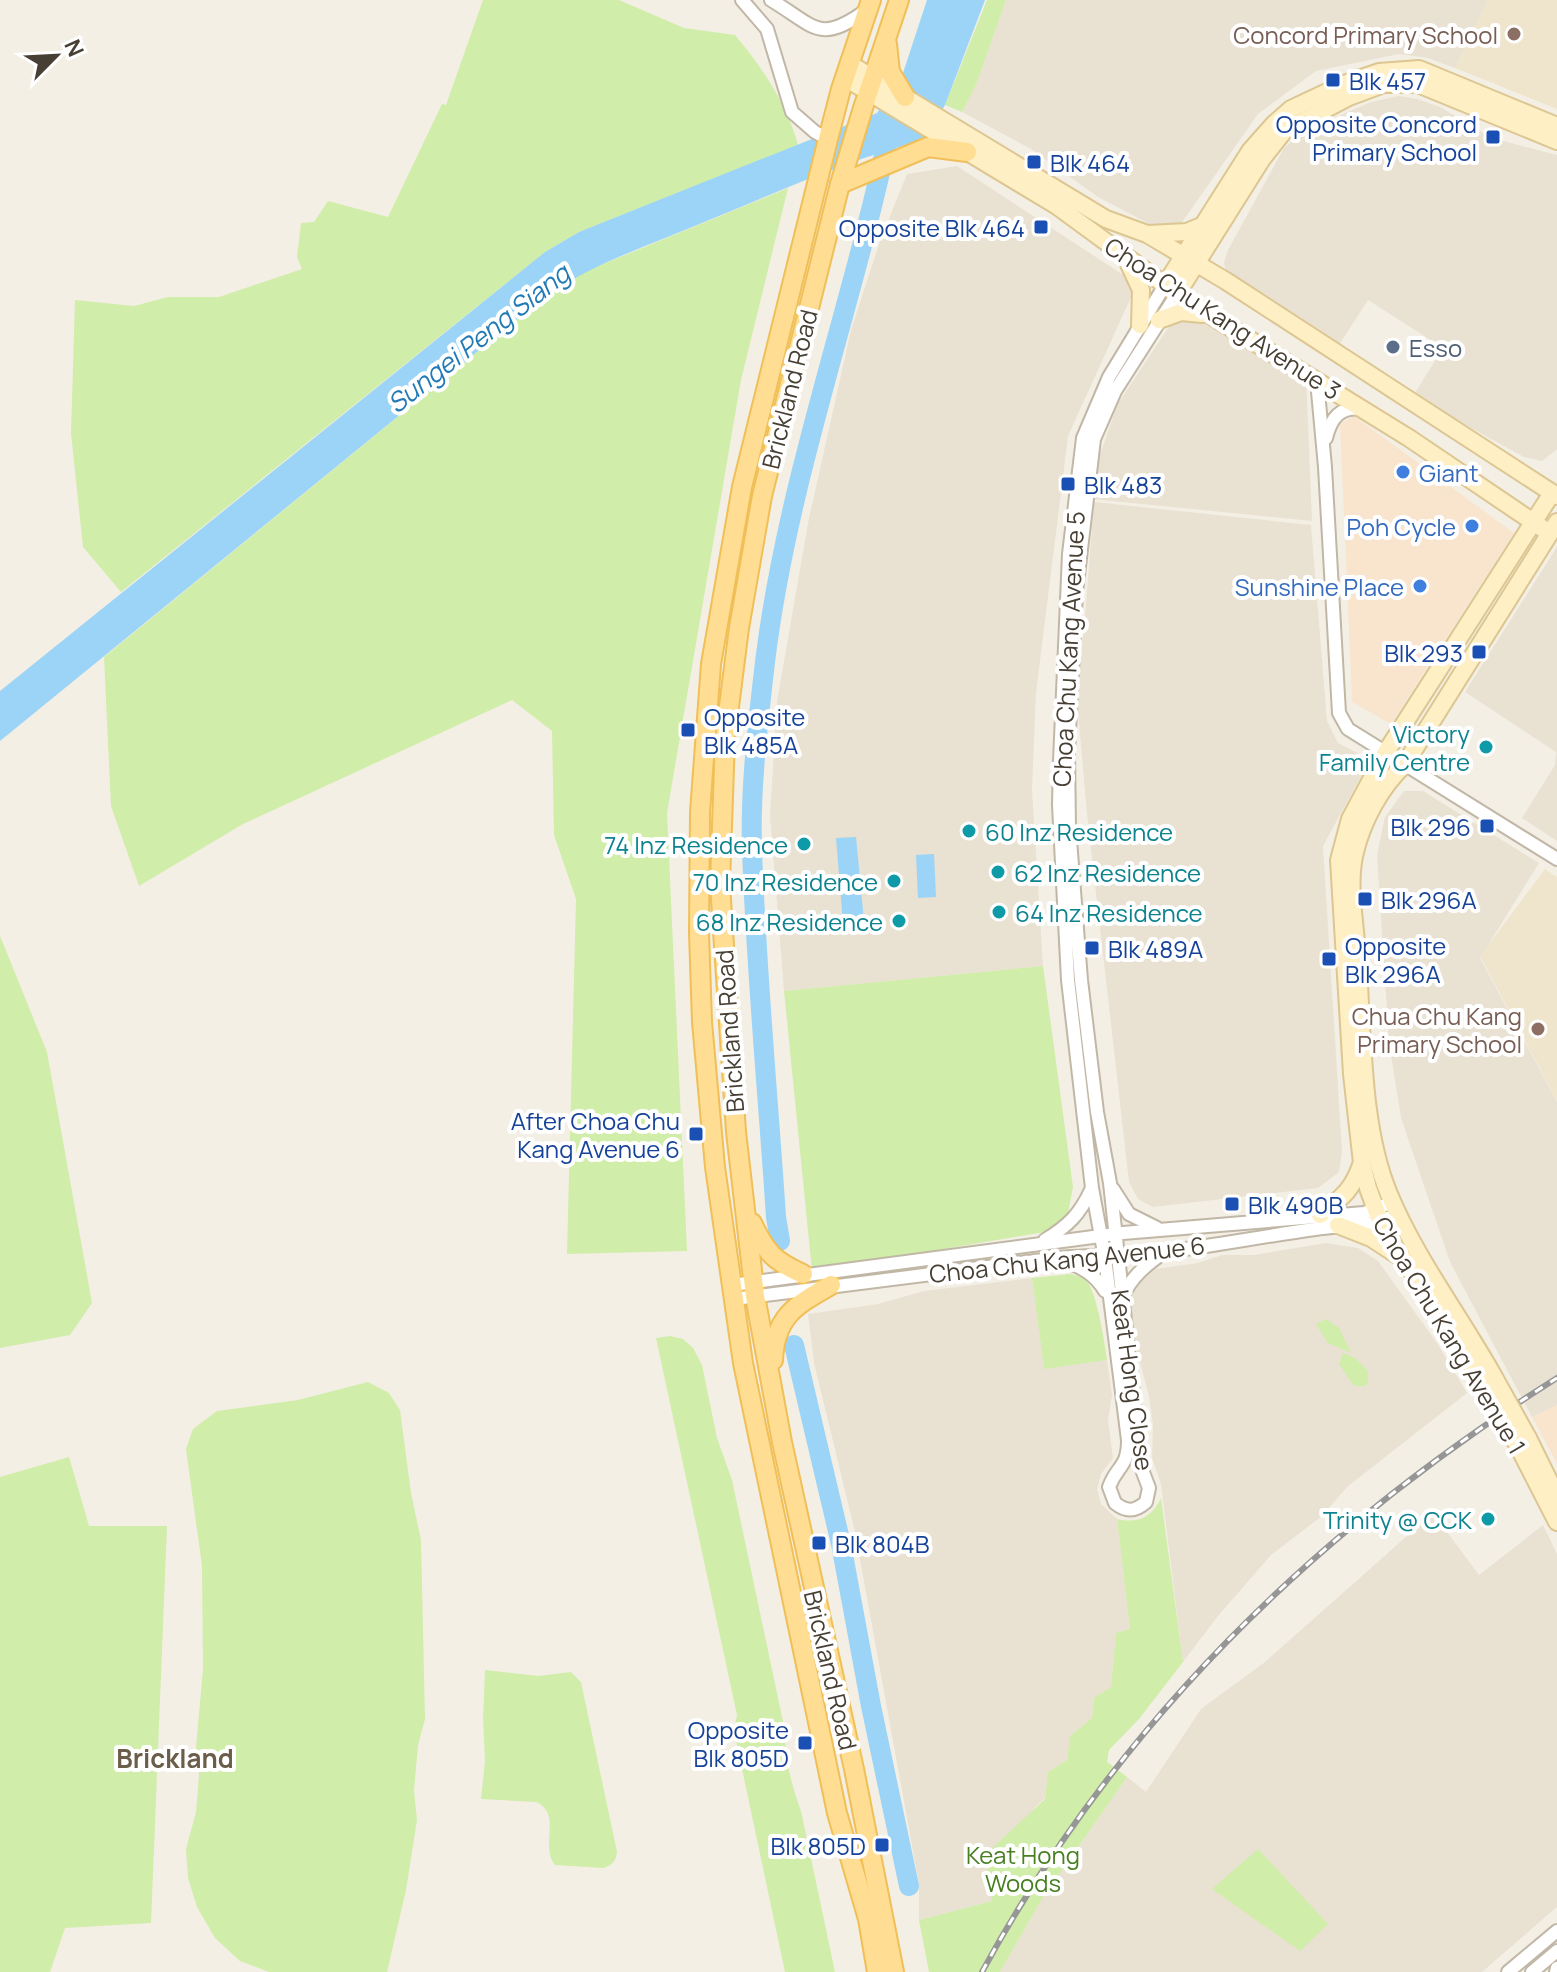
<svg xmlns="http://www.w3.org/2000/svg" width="1557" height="1972" viewBox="0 0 1557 1972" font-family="Manrope,sans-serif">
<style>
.residential{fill:#e9e1d2}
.commercial{fill:#f9e5ce}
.education{fill:#efe5cd}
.green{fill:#d0eda9}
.water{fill:#9bd4f7}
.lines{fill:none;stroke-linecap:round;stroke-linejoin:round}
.river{stroke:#9bd4f7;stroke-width:20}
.street-casing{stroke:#c1b7a6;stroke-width:16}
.secondary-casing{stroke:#dcc692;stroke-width:20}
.primary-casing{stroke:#f0bf58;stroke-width:22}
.street{stroke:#fff;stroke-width:12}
.secondary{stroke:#ffefc4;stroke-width:16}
.primary{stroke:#ffde93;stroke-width:18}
.rail-casing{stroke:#969696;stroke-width:6}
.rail{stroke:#fff;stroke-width:3;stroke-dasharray:9;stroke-linecap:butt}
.secondary-bridge-casing{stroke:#dcc692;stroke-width:20;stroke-linecap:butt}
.secondary-bridge{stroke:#ffefc4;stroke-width:16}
.education-dot{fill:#8d6e63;stroke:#fff;stroke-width:3}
.transit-dot{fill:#1a4fb4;stroke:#fff;stroke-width:3}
.service-dot{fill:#5c6f8a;stroke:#fff;stroke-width:3}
.shop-dot{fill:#3f7fe0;stroke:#fff;stroke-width:3}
.culture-dot{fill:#0f9aa8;stroke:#fff;stroke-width:3}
.labels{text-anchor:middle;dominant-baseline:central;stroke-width:8;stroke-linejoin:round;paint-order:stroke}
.education-label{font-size:24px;fill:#785e54;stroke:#fff;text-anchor:end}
.transit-label{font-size:24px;fill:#164399;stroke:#fff;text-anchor:start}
.street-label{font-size:24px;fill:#473f34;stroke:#fff}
.service-label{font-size:24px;fill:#4e5e75;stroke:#fff;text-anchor:start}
.shop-label{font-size:24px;fill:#366cbe;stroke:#fff;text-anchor:end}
.culture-label{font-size:24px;fill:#0d838f;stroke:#fff;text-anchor:end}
.park-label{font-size:24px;fill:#477f21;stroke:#fff}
.water-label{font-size:26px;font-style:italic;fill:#217ab5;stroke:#fff}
.neighbourhood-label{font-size:26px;font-weight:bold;fill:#6b5d4a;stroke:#fff}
</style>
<rect width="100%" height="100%" fill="#f4efe5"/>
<g class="residential">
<polygon points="1006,0 1488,0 1455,68 1428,58 1399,54 1316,71 1258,114 1178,228 1161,230 1098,197 1031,149 962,112 976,85"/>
<polygon points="1399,96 1417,99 1440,107 1482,132 1503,141 1557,155 1557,449 1542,461 1524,457 1413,396 1443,348 1368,300 1337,348 1226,273 1224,262 1228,250 1284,148 1306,130 1371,102"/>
<polygon points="957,166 1137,284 1068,436 1036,693 1032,790 1043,966 784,991 770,815 777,702 808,523 851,330 881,238 907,174"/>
<polygon points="1184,316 1203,316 1306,374 1312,521 1092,499 1095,470 1117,405 1170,325"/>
<polygon points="1094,502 1311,525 1327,721 1338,743 1361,755 1366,767 1323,846 1342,1151 1339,1172 1318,1188 1153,1207 1138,1199 1129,1182 1087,814 1075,676 1084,631"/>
<polygon points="1557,547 1557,841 1522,818 1555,765 1556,752 1465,692"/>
<polygon points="1404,791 1423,791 1539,863 1480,958 1557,1102 1557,1405 1532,1417 1450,1262 1401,1118 1389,1043 1377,855 1385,817"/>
<polygon points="1326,1243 1358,1248 1378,1261 1437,1343 1467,1393 1347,1487 1322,1516 1271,1555 1218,1616 1183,1662 1161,1484 1152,1458 1153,1425 1149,1396 1134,1340 1130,1309 1132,1296 1138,1283 1156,1269 1198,1263 1222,1255 1254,1255"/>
<polygon points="1032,1278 1044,1368 1107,1360 1112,1395 1108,1420 1113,1458 1101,1474 1097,1489 1101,1504 1117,1519 1130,1629 1116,1633 1111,1687 1094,1698 1092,1718 1070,1736 1067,1760 1048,1772 1045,1798 1034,1808 992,1901 919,1920 919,1884 855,1532 814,1363 808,1314 878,1304 924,1291"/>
<polygon points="1433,1513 1479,1575 1543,1525 1557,1554 1557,1907 1482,1972 1000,1972 1042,1899 1127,1777 1146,1792 1201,1709 1265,1662"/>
</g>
<g class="commercial">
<polygon points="1354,416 1514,533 1391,724 1352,702 1340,424"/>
<polygon points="1557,1405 1557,1464 1532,1417"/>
</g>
<g class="education">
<polygon points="1488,0 1557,0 1557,109 1455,68"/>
<polygon points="1545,869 1557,877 1557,1101 1480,956"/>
</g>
<g class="green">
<path d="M483,0H619L684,28L735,35C762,67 787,104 798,145L579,232L545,252L121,592L83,547L71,433L75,300L134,306L168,297H219L302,269L297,257L301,223L314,222L328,201L388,217L442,104L446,105Z"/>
<polygon points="987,0 1006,0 976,85 962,112 945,105"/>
<polygon points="788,188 741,380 667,813 687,1251 567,1254 576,899 554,835 552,731 512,700 243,824 139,886 111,806 104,657 548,294 579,274"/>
<polygon points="0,936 47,1052 92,1303 70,1335 0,1348"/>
<polygon points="1043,966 1073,1187 1068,1213 1051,1231 812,1271 784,991"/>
<path d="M1071,1274C1078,1276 1083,1277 1088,1283C1097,1295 1105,1344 1107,1360L1044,1369L1032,1278Z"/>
<polygon points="1326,1319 1339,1328 1351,1353 1328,1343 1316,1324"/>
<path d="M670,1336L683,1339L693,1348L702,1365L717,1438L732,1480L785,1731C785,1759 791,1784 801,1811L835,1972H785L734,1731L737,1715L656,1338Z"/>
<polygon points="1343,1353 1355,1358 1368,1371 1368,1383 1365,1386 1354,1386 1339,1364"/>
<polygon points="368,1382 389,1393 400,1410 411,1493 421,1540 425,1719 418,1745 414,1790 417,1820 406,1890 387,1972 269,1972 240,1961 215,1938 197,1907 188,1878 186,1849 196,1812 199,1775 196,1748 203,1669 202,1566 186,1449 193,1429 217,1411 298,1400"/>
<polygon points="69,1457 89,1526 167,1526 151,1923 65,1928 50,1972 0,1972 0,1477"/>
<path d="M1161,1498L1183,1662L1139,1719L1109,1750L1107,1762L1127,1777L1042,1899L1000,1972H929L919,1920L992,1901L986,1854L1045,1799L1048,1772L1067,1760L1070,1736L1092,1718L1094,1698L1111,1687L1116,1633L1130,1629L1117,1519C1138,1524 1152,1517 1161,1498Z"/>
<path d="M485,1670L538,1676L571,1672L581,1682L617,1852C616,1861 612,1865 604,1868L555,1865C539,1845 563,1814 536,1802L481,1799L485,1761L483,1719Z"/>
<polygon points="1258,1849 1328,1924 1300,1951 1212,1889"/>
</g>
<g class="water">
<path d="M927,0H985L945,105L925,140C852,158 783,190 714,218C658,242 599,261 548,294L0,741V691L545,252L579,232L877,113L902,76Z"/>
<polygon points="856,837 864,921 843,923 836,838"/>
<polygon points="934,854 936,897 918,898 916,855"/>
</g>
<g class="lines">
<g class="river">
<path d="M780,1241L776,1217C768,1094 756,971 752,849C750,787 758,723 765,662C787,481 852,309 889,132"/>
<polyline points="794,1345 841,1544 871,1706 909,1886"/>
</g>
<g class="street-casing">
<g id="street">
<polyline points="742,0 767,29 792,112 815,132 828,139"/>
<path d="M771,0C816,27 819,45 868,9"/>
<path d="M1165,285L1109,377L1083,438L1069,554L1060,761L1059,805L1068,980L1092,1188L1105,1258L1128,1440C1128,1468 1117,1465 1109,1487L1115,1503C1126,1512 1135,1512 1146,1502L1149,1488L1141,1467L1110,1183L1097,1112L1081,980L1069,827L1068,752L1076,592L1094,439L1115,391L1177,294"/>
<polyline points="1317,381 1325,467 1339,713 1348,729 1557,859"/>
<path d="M1326,438C1331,418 1340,406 1362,409"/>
<polyline points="1113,1189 1129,1214 1157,1228"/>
<path d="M1045,1240C1068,1226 1080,1214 1091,1190"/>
<path d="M1063,1260C1081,1267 1095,1274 1105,1291"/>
<polyline points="732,1285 1123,1233 1364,1213 1393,1202"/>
<path d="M1122,1298C1131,1277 1145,1266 1163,1253"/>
<path d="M734,1299L1059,1258C1094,1255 1127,1256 1163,1252C1213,1246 1264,1236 1315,1229C1338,1225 1366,1228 1387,1218"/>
<polyline points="1508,1972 1557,1931"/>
<polyline points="1532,1972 1557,1951"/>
<polyline points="1556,1972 1557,1968"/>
</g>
</g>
<g class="secondary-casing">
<g id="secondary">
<polyline points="850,64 1106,219 1147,234 1226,281 1557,496"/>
<polyline points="845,78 1057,206 1184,299 1409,438 1542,528"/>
<polyline points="1148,234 1187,232 1199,227"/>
<polyline points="1128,262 1141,290 1140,325"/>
<polyline points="1165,285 1250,151 1274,124 1291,109 1344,84 1379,72 1419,69 1557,126"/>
<polyline points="1177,294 1262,159 1284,131 1349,97 1384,84 1418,84 1557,141"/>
<polyline points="1159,320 1181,312 1202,314"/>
<path d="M1320,1215C1341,1198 1352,1191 1361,1165"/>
<polyline points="1338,1225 1371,1238 1397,1255"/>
<path d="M1494,1377C1460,1316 1416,1259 1389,1194C1360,1126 1363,1028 1357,954C1355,922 1347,883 1355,852C1363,819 1381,787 1405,764L1557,522"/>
<polyline points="1483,1384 1439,1311 1383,1229 1368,1188 1362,1163 1352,1074 1339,860 1350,819 1386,752 1552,493"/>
<polyline points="1528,1438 1557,1497"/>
<polyline points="1517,1444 1557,1522"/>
</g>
</g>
<g class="primary-casing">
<g id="primary">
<polyline points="871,0 841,89 828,139 742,487 711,664 700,812 699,933 702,1022 715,1167 743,1363 837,1813 868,1919 877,1972"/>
<polyline points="887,44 890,72 905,97"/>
<polyline points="840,184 928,147 967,152"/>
<path d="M752,1223C766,1252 773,1261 803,1274"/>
<path d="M773,1360C775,1316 796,1305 831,1285"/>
<polyline points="894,1972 854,1769 782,1442 755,1296 736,1132 720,884 725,738 739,628 762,496 840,184 863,108 899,0"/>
</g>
</g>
<use href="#street" class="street"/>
<use href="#secondary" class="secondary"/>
<use href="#primary" class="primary"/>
<g class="rail-casing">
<path id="rail" d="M982,1972C1118,1722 1317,1529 1557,1378"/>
</g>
<use href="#rail" class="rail"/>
<g class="secondary-bridge-casing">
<g id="secondary-bridge">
<polyline points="1494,1377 1528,1438"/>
<polyline points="1483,1384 1517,1444"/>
</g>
</g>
<use href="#secondary-bridge" class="secondary-bridge"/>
</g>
<g class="education-dot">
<circle cx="1514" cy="34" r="8"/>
<circle cx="1538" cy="1029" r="8"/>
</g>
<g class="transit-dot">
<rect x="1325" y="72" width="16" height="16" rx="4"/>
<rect x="1485" y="129" width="16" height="16" rx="4"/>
<rect x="1026" y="154" width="16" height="16" rx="4"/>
<rect x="1033" y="219" width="16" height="16" rx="4"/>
<rect x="1060" y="476" width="16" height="16" rx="4"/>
<rect x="1471" y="644" width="16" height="16" rx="4"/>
<rect x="680" y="722" width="16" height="16" rx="4"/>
<rect x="1479" y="818" width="16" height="16" rx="4"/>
<rect x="1357" y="891" width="16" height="16" rx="4"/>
<rect x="1084" y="940" width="16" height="16" rx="4"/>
<rect x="1321" y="951" width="16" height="16" rx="4"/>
<rect x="688" y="1126" width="16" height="16" rx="4"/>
<rect x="1224" y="1196" width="16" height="16" rx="4"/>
<rect x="811" y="1535" width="16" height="16" rx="4"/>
<rect x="797" y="1735" width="16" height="16" rx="4"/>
<rect x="874" y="1837" width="16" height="16" rx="4"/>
</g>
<circle class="service-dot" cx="1393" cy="347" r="8"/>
<g class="shop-dot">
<circle cx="1403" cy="472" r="8"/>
<circle cx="1472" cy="526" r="8"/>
<circle cx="1420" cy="586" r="8"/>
</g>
<g class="culture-dot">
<circle cx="1486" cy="747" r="8"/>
<circle cx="969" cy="831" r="8"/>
<circle cx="804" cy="844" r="8"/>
<circle cx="998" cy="872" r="8"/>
<circle cx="894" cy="881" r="8"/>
<circle cx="999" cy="912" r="8"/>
<circle cx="899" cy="921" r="8"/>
<circle cx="1488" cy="1519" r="8"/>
</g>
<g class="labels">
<g class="education-label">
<text x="1498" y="34">Concord Primary School</text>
<text x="1522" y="1015">Chua Chu Kang<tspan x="1522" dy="28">Primary School</tspan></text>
</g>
<g class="transit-label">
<text x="1349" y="80">Blk 457</text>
<text x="1477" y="123" text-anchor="end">Opposite Concord<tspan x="1477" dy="28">Primary School</tspan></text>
<text x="1050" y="162">Blk 464</text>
<text x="1025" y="227" text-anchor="end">Opposite Blk 464</text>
<text x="1084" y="484">Blk 483</text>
<text x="1463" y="652" text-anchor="end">Blk 293</text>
<text x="704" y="716">Opposite<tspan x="704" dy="28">Blk 485A</tspan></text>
<text x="1471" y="826" text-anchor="end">Blk 296</text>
<text x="1381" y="899">Blk 296A</text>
<text x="1345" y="945">Opposite<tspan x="1345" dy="28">Blk 296A</tspan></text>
<text x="1108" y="948">Blk 489A</text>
<text x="680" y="1120" text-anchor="end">After Choa Chu<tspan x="680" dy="28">Kang Avenue 6</tspan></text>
<text x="1248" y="1204">Blk 490B</text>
<text x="835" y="1543">Blk 804B</text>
<text x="789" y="1729" text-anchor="end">Opposite<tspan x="789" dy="28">Blk 805D</tspan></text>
<text x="866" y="1845" text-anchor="end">Blk 805D</text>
</g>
<g class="street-label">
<text transform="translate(1223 318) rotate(33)">Choa Chu Kang Avenue 3</text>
<text transform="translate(789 389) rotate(-76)">Brickland Road</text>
<text transform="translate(1068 649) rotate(-87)">Choa Chu Kang Avenue 5</text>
<text transform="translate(729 1031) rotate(-94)">Brickland Road</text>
<text transform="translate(1067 1259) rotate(-6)">Choa Chu Kang Avenue 6</text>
<text transform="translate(1450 1335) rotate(59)">Choa Chu Kang Avenue 1</text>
<text transform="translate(1133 1380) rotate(82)">Keat Hong Close</text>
<text transform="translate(831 1670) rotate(77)">Brickland Road</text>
</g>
<g class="service-label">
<text x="1409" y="347">Esso</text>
</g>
<g class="shop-label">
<text x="1419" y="472" text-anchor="start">Giant</text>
<text x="1456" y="526">Poh Cycle</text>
<text x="1404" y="586">Sunshine Place</text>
</g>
<g class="culture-label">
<text x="1470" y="733">Victory<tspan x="1470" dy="28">Family Centre</tspan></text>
<text x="985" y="831" text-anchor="start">60 Inz Residence</text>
<text x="788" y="844">74 Inz Residence</text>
<text x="1014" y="872" text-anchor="start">62 Inz Residence</text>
<text x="878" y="881">70 Inz Residence</text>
<text x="1015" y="912" text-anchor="start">64 Inz Residence</text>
<text x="883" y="921">68 Inz Residence</text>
<text x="1472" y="1519">Trinity @ CCK</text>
</g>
<g class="park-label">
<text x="1023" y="1854">Keat Hong<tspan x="1023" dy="28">Woods</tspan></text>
</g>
<g class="water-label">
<text transform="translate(478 338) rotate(-38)">Sungei Peng Siang</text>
</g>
<g class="neighbourhood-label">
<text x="175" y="1758">Brickland</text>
</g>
</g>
<g transform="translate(56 56) rotate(66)" stroke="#ffffff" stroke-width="6" paint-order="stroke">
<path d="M0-6L14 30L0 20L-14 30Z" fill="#473f34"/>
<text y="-12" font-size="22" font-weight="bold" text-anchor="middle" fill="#473f34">N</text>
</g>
</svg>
